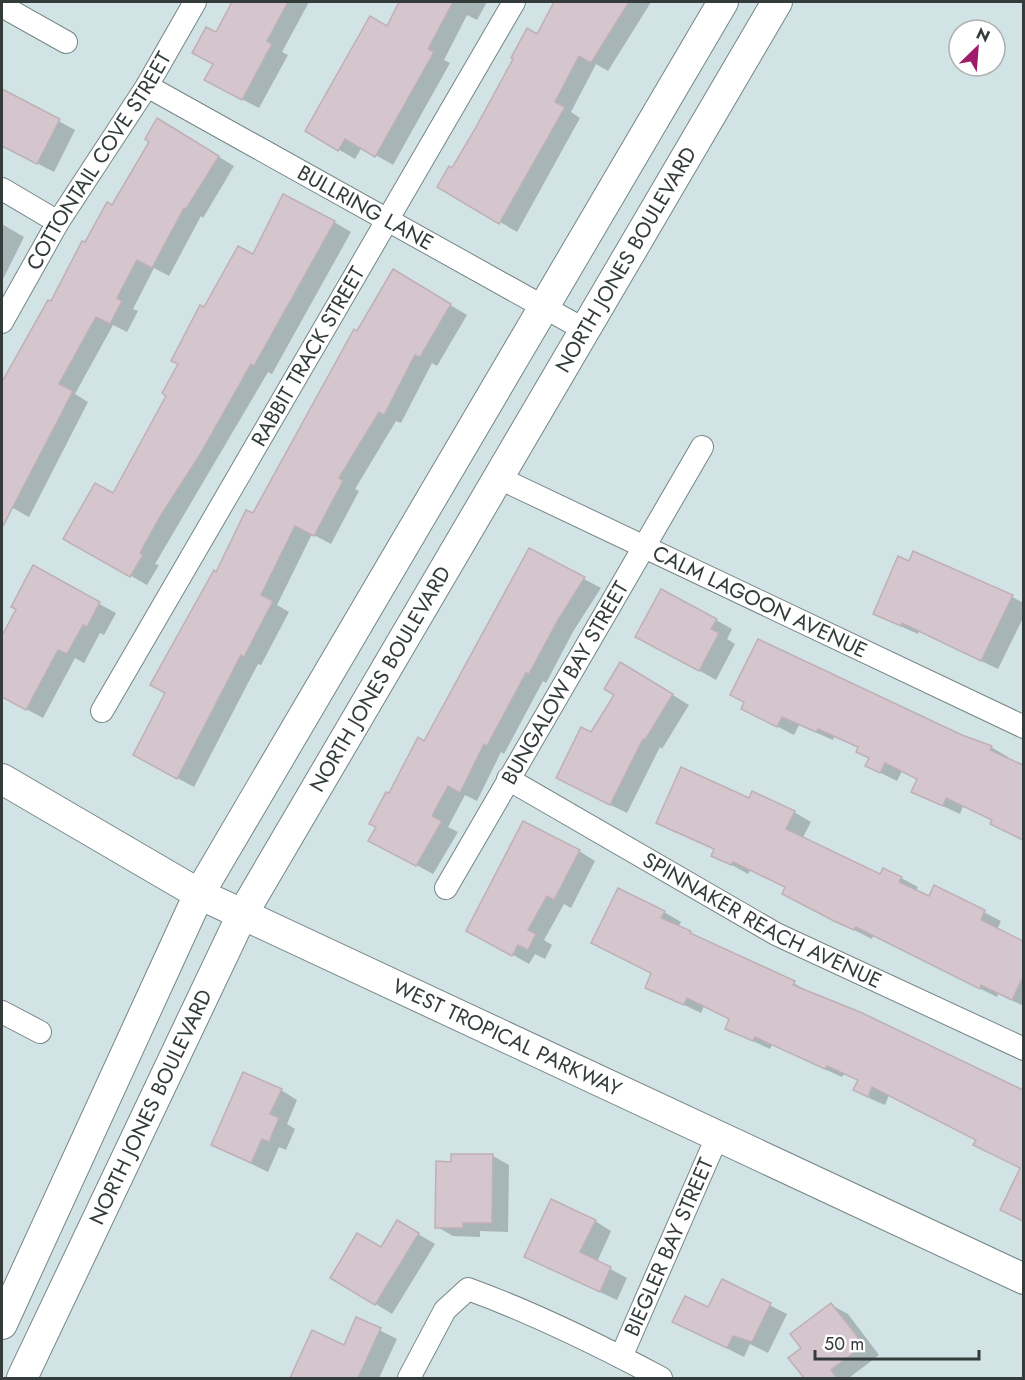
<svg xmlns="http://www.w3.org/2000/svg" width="1025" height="1380" viewBox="0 0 1025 1380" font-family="Jost,sans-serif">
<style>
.shadow{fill:#0003}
.building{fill:#d5c6cd;stroke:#beb0b6;stroke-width:1.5}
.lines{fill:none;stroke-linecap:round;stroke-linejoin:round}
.minor-casing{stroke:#768687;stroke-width:24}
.major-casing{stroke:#768687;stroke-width:32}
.minor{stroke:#fff;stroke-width:22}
.major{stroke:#fff;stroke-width:30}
.labels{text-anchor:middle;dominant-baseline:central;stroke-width:4.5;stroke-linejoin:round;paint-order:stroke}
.street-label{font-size:21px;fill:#343b3b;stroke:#fff}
</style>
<rect width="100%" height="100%" fill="#d1e3e4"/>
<g class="shadow">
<polygon points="234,2 309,2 282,52 288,55 259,108 223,89 215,64 217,34"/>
<polygon points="401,2 487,2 477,20 467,15 444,60 450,63 393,165 362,147 355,159 307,131 387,28"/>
<polygon points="556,2 651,2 608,71 596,64 571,112 580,118 517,232 439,186 453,170 538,36"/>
<polygon points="2,90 75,130 54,172 2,145"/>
<polygon points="158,120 234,166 203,218 201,216 169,276 154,268 133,309 138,311 127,332 113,325 75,394 88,402 29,517 2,502 2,384 86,244 113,207 151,141"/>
<polygon points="334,222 351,232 272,374 268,372 155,564 159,565 147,585 65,538 113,495 168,395 205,309"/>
<polygon points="2,224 24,237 2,281"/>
<polygon points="393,271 467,315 437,366 432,363 401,423 396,421 355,489 359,491 331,544 312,534 277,605 289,612 261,665 258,664 194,787 151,764 167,693 217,574"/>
<polygon points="529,550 601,588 574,630 546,683 543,681 504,754 501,752 477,801 465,795 448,827 458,832 433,874 387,849 378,827 390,795 425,743"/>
<polygon points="33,568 116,613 104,635 100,633 84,663 75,658 43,718 2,696 2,639 18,609"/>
<polygon points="1012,597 1024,603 1024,616 998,669 919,631 918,634 874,614"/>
<polygon points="716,620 732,629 727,639 735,644 716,680 652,644"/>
<polygon points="637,673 689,705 662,749 660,747 627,813 574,787 592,734"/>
<polygon points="742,708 962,736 991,747 1008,757 1007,759 1024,767 1024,840 992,824 994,821 963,806 960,814 930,800 913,791 919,779 902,771 897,781 883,774 867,765 870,758 859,748 834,737 833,740 799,725 794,735"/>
<polygon points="750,800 794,812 811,822 802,839 881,876 901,878 918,887 915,892 929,898 935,887 1001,921 997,930 1024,943 1024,1006 998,994 997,997 873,936 872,939 800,903 786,888 750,870 748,874 730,864 713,855 716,850 658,822"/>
<polygon points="579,851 595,861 571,908 564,904 544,940 552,945 545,959 535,954 529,964 485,939"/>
<polygon points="664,912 681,922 678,928 794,983 810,993 1024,1092 1024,1170 975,1145 977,1140 889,1095 885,1105 871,1099 855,1089 859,1081 844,1074 842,1077 772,1045 770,1049 744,1037 727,1028 731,1019 704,1006 701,1013 647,987 653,973 610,952"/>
<polygon points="281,1090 297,1100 287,1124 295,1129 286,1150 279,1147 268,1172 213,1145"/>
<polygon points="493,1156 509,1165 508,1232 480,1231 480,1237 453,1236 437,1227 452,1163"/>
<polygon points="1018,1177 1024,1180 1024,1221 1013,1215"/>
<polygon points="595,1221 611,1231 597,1262 627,1278 617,1300 543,1265"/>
<polygon points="398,1222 435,1244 392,1314 332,1277 381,1248"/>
<polygon points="722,1281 787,1314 768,1353 750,1344 744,1357 690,1330 709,1309"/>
<polygon points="831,1305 848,1314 879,1355 849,1378 806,1378 790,1359 803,1348"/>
<polygon points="357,1319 397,1339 379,1378 291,1378 312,1332 345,1347"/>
</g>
<g class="building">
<polygon points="232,2 288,2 267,41 272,44 242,100 204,80 213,64 192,53 206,27 216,32"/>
<polygon points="399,2 453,2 428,49 434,52 375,157 345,139 338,151 305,131 370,16 387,26"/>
<polygon points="554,2 629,2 591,63 579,56 555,102 565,107 499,224 437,187 449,166 452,168 475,129 513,59 511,58 527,28 537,34"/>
<polygon points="2,89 60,119 37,164 2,146"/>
<polygon points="157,118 219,156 186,209 184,208 152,268 137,260 117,298 122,301 110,324 96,317 59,384 73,391 2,528 2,382 48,300 51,301 82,241 85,242 107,202 112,205 149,142 145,139"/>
<polygon points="283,194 335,221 254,366 251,364 199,456 161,515 140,553 143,555 130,577 63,539 95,483 113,493 166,396 162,393 178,364 171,361 200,305 204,307 238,246 253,254"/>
<polygon points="393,269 451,304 420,357 415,355 384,415 379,412 339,478 343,481 314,536 295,526 261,595 273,601 244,657 241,655 177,779 133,755 165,693 150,685 214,570 216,572 246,510 253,513 354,329 357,331"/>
<polygon points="529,548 585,577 558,620 529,674 526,673 487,746 484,744 460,793 448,786 432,816 442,821 416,866 368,841 376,827 369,824 386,792 389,793 418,737 424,741"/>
<polygon points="913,551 1013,595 981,661 902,623 901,626 873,614 898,556 909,561"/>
<polygon points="33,565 100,602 87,627 83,625 67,654 58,650 26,710 2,697 2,636 16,609 11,607"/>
<polygon points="661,589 717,619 711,629 719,633 699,671 635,637"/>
<polygon points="758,639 962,735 992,746 990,750 1023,765 1023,840 990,824 992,820 946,798 943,806 911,792 917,779 885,763 880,773 865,766 869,758 856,752 858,747 818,729 816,732 782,717 777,727 741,709 744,702 730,695"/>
<polygon points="620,662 673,694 645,740 643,739 610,805 556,778 581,727 591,732 614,695 604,689"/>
<polygon points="681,767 749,798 752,791 795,811 786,829 880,874 883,868 902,877 899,882 929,896 934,885 985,910 981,920 1023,941 1023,977 1012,1000 981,985 980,989 856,927 854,930 834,921 782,894 785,887 733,862 731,865 711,856 714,849 656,823"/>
<polygon points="523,821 580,850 554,900 547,896 528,930 536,934 528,950 518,945 512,956 466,931"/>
<polygon points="618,888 665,911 661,918 691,931 690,933 795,981 793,985 860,1012 1023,1090 1023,1221 1000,1210 1020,1168 973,1145 976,1140 872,1087 868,1097 853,1090 858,1080 827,1066 825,1069 755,1037 753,1041 725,1029 729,1019 687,998 684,1005 645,988 651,973 591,943"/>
<polygon points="243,1072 282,1089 270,1114 279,1118 269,1142 262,1139 251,1163 211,1145"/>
<polygon points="451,1154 493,1154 492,1223 463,1223 463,1228 435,1228 436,1161 451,1162"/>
<polygon points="551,1199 596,1220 580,1252 611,1267 600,1292 524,1257"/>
<polygon points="397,1220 419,1233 375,1305 330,1278 357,1233 381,1247"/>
<polygon points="722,1279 771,1303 752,1342 733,1336 727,1348 672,1322 685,1296 708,1307"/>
<polygon points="831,1303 864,1345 831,1370 837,1378 804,1378 788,1358 801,1348 790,1334"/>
<polygon points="356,1317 381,1328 358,1378 290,1378 312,1330 344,1345"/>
</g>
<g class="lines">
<g class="minor-casing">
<g id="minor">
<polyline points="2,6 66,42"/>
<path id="s1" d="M147,86L585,330"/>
<polyline points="2,189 58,222"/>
<path id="s2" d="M2,322L58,222L147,86L195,2"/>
<path id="s3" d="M497,477L1024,727"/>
<path id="s4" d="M102,711L514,2"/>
<path id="s5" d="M508,779L776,934L1024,1049"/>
<path id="s6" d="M446,888L702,447"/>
<polyline points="2,1012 40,1032"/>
<path id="s7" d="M621,1357L717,1137"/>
<path d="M409,1378L445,1310L468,1289C534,1313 599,1345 661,1378"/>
</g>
</g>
<g class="major-casing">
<g id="major">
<path id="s8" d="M2,779L199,894L1024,1279"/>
<polyline points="2,1324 199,894 723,2"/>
<path id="s9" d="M22,1378L242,915L777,2"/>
</g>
</g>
<use href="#minor" class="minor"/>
<use href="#major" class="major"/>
</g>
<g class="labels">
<g class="street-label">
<text stroke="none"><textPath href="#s2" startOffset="188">COTTONTAIL COVE STREET</textPath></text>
<text stroke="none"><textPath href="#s1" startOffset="250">BULLRING LANE</textPath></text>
<text stroke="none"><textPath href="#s9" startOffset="1272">NORTH JONES BOULEVARD</textPath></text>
<text stroke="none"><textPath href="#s4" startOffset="410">RABBIT TRACK STREET</textPath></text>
<text stroke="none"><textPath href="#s3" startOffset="291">CALM LAGOON AVENUE</textPath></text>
<text stroke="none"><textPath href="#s9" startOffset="786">NORTH JONES BOULEVARD</textPath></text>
<text stroke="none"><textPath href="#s6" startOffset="237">BUNGALOW BAY STREET</textPath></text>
<text stroke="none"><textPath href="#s5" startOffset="291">SPINNAKER REACH AVENUE</textPath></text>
<text stroke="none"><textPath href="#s8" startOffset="568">WEST TROPICAL PARKWAY</textPath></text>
<text stroke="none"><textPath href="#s9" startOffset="300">NORTH JONES BOULEVARD</textPath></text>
<text stroke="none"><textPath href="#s7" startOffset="120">BIEGLER BAY STREET</textPath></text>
</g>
</g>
<rect width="1025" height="1380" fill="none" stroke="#343b3b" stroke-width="6"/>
<g transform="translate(977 48) rotate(25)"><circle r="28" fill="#ffffff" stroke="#aeb1b1" stroke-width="1.5"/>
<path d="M0-4.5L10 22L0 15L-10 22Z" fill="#9f1b6b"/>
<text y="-9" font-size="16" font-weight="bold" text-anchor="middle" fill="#343b3b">N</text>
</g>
<path d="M815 1350v9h164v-9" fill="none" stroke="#343b3b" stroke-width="3"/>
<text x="824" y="1350" font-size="18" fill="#343b3b" stroke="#ffffff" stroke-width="4.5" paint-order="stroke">50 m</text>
</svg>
